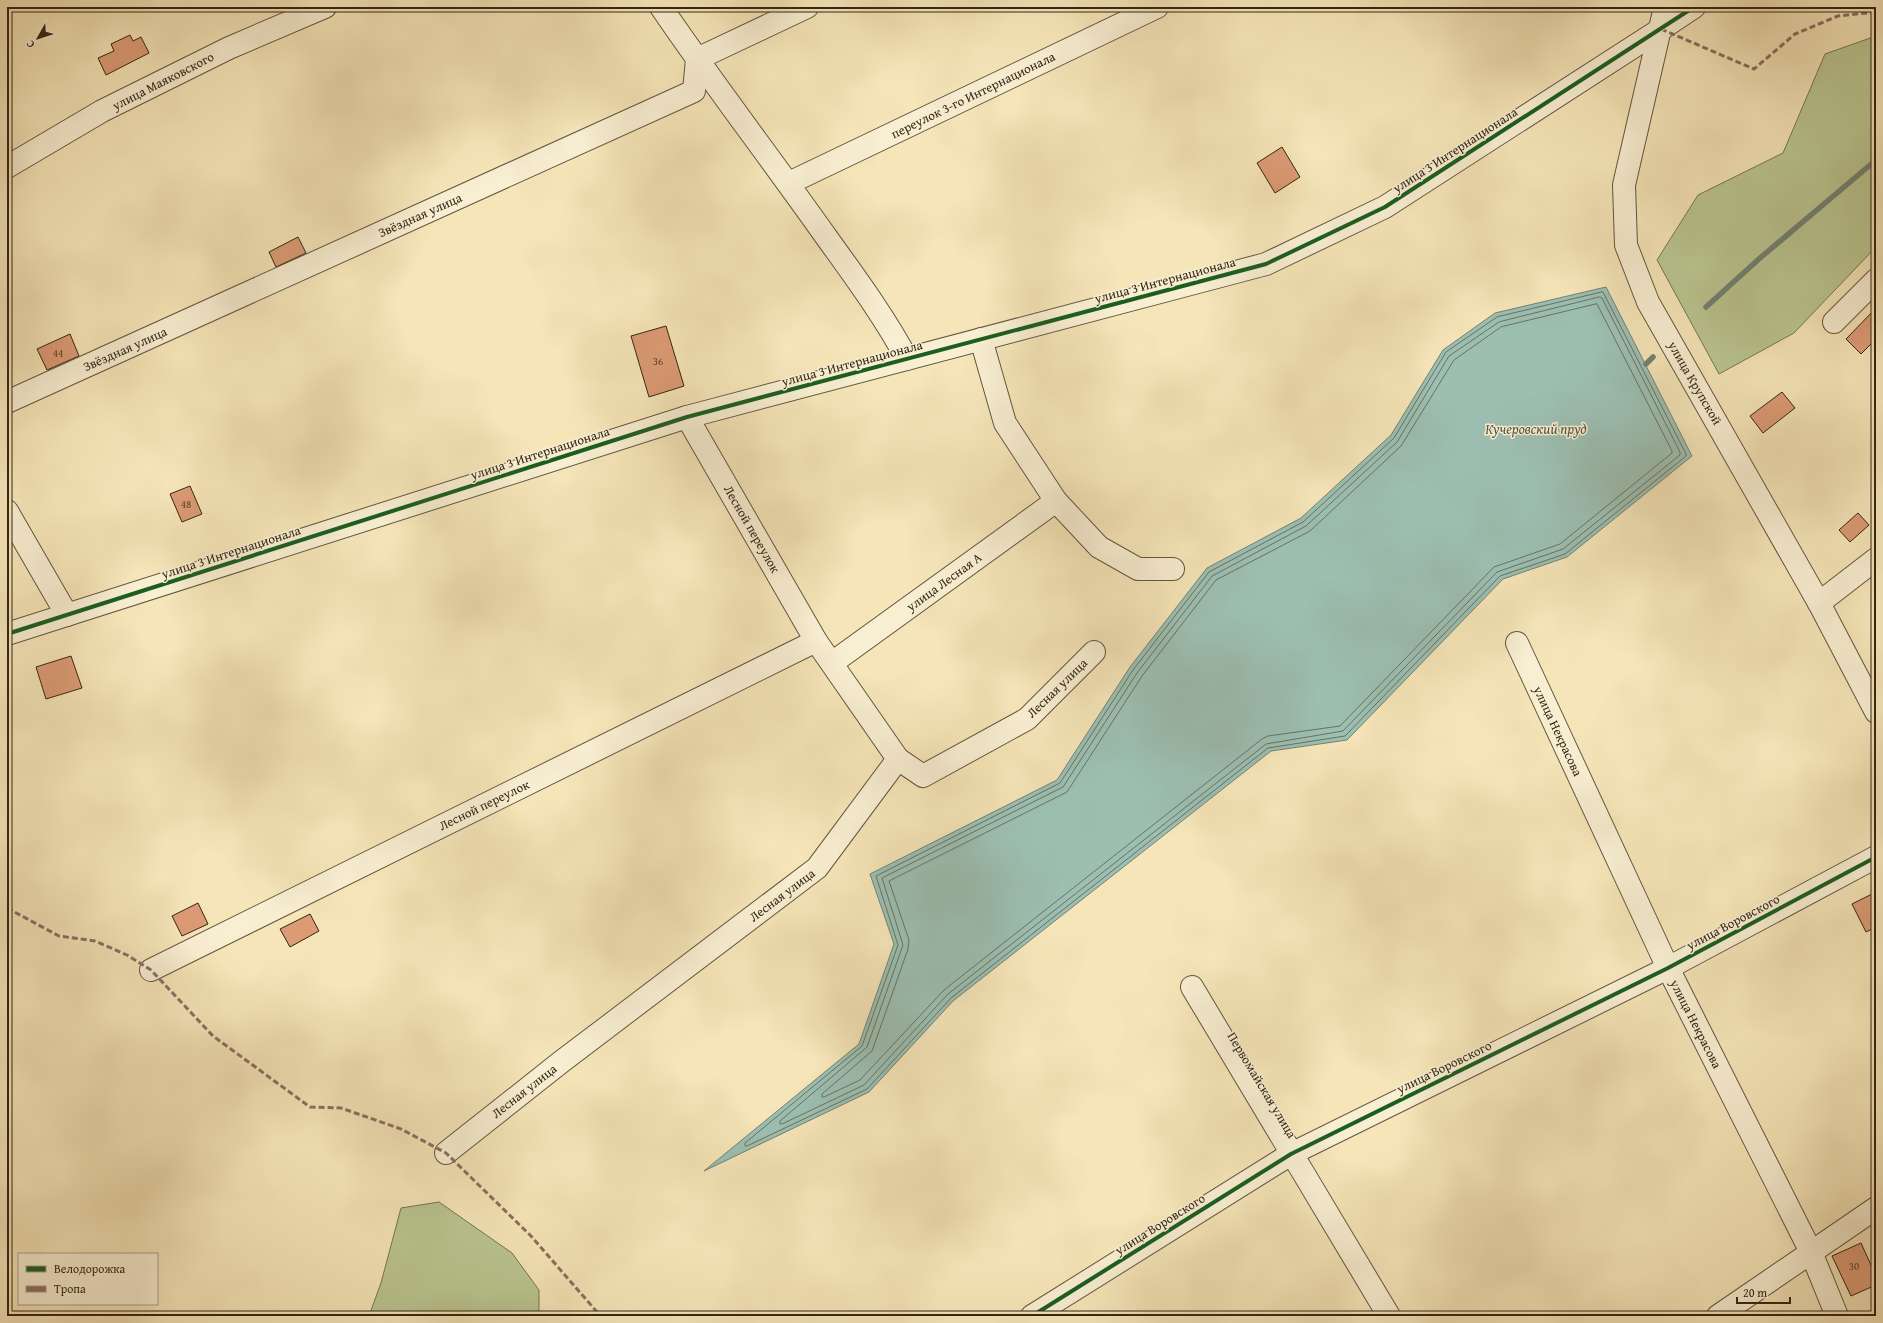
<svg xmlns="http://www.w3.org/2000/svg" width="1883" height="1323" viewBox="0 0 1883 1323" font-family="'Gentium Book Plus',serif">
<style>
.green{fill:#bac590;stroke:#767652}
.water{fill:#9cbfb2;stroke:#728273}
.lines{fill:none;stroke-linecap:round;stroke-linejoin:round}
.shore{stroke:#677264;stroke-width:1}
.stream{stroke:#728273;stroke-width:5.5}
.building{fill:#dc9b75;stroke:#322615}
.minor-casing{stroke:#63563e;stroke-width:24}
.tertiary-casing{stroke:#63563e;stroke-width:24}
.minor{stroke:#f8eed1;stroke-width:22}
.tertiary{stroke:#f8eed1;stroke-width:22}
.quiet{stroke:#8d6e63;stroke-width:3;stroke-dasharray:6 3;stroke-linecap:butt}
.cycleway-casing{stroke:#f8eed1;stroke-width:6}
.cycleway{stroke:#1b5e20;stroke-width:4}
.labels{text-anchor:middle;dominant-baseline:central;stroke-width:3;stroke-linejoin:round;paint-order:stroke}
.number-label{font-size:11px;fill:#5c432d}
.street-label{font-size:13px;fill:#322615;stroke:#f8eed1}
.water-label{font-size:14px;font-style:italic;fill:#525444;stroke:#f8eed1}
</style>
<rect width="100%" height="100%" fill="#f5e5b8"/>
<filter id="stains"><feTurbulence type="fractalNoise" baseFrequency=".005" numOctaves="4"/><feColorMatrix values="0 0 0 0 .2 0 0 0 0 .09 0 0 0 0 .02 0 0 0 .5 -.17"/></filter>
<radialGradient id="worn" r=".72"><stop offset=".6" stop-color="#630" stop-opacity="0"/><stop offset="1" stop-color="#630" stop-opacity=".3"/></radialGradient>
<g class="green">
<polygon points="1876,36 1876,247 1794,333 1719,374 1657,260 1698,195 1783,153 1825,54"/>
<polygon points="439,1202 512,1253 539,1290 539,1316 369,1316 381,1283 401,1208"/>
</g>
<polygon class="water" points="1606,287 1692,456 1567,557 1503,579 1347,740 1271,751 953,1001 869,1092 704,1171 859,1044 894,944 870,874 1057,780 1130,667 1207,568 1301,518 1391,435 1443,350 1495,313"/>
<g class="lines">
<g class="shore">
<polygon points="1603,292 1686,454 1686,456 1565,554 1500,576 1345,736 1268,748 951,998 867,1089 747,1146 745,1146 745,1143 862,1046 898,945 876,876 1060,783 1133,670 1209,572 1303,522 1394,438 1446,352 1497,317"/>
<polygon points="1600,297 1602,298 1680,452 1680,455 1563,549 1497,572 1343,731 1266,744 948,994 864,1085 782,1124 780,1124 780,1121 867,1047 903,945 882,878 1063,787 1137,673 1212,576 1306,526 1397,442 1449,356 1499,322"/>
<polygon points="1597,304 1672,451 1672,453 1560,544 1494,567 1340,726 1268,736 1262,739 944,990 860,1080 824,1097 822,1097 822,1094 872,1051 908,949 909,940 889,881 1067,792 1142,676 1216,580 1310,531 1401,446 1454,360 1501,327"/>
</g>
<g class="stream">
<polyline points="1706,307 1760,258 1876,160"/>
<polyline points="1646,364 1653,357"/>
</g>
</g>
<g class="building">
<polygon points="130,35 133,41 141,37 149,53 106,75 98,58 114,51 111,44"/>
<polygon points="1282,147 1300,177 1275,193 1257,163"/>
<polygon points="298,237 306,253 276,267 269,252"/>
<polygon points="1876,308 1876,339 1861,354 1846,339"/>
<polygon points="666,326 684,386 649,397 631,336"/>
<polygon points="70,334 79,356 47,370 37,349"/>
<polygon points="1782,392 1795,408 1763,433 1750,416"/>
<polygon points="190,486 202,514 182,522 170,494"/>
<polygon points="1858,513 1869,525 1850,542 1839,530"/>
<polygon points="71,656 82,688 46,699 36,667"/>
<polygon points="1876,892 1876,927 1866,932 1852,904"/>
<polygon points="198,903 208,924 182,936 172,916"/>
<polygon points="310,914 319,931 290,947 280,929"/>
<polygon points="1861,1243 1876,1276 1876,1285 1851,1296 1832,1256"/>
</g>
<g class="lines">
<g class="minor-casing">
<g id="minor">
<path d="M661,7C714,85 772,160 827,238C855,277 884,316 907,359"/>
<polyline points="1661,29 1694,7"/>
<polyline points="7,167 102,111 229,48 325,7"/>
<polyline points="789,183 1157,7"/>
<polyline points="1834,322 1876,280"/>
<polyline points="981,339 1005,423 1056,501 1099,547 1138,569 1173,569"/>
<polyline points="7,402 694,91 697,59 807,7"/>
<polyline points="687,417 816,641 898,759"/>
<polyline points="7,511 67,615"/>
<polyline points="1819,603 1876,559"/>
<polyline points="1517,643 1668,968 1811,1252 1837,1316"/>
<polyline points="832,663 1056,501"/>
<polyline points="151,970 816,641"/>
<polyline points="1192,987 1389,1316"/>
<polyline points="446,1153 561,1062 817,868 898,759 923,776 1027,719 1094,652"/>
<polyline points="1032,1316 1291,1154 1668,968 1876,857"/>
<polyline points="1718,1316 1876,1208"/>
</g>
</g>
<g class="tertiary-casing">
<g id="tertiary">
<polyline points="1665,7 1624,185 1626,245 1648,302 1819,603 1876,712"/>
<polyline points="7,634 687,417 1266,264 1385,207 1661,29"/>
</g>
</g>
<use href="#minor" class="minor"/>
<use href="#tertiary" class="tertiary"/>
<g class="quiet">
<polyline points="1661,29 1754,69 1795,34 1838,16 1876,12"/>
<polyline points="7,908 59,936 95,941 127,955 151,970 213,1036 310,1107 341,1108 401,1129 446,1153 531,1236 597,1312 597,1316"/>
</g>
<g class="cycleway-casing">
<g id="cycleway">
<polyline points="7,634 687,417 1266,264 1385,207 1694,7"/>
<polyline points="1032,1316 1291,1154 1668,968 1876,857"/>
</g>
</g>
<use href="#cycleway" class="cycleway"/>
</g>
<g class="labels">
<g class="number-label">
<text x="58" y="353">44</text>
<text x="658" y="361">36</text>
<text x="186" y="504">48</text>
<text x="1854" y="1266">30</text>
</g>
<g class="street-label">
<text transform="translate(163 81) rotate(-27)">улица Маяковского</text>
<text transform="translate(973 95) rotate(-26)">переулок 3-го Интернационала</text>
<text transform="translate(1455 150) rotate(-33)">улица 3 Интернационала</text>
<text transform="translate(420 215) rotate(-24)">Звёздная улица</text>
<text transform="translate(1165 280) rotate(-15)">улица 3 Интернационала</text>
<text transform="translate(125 349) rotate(-24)">Звёздная улица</text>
<text transform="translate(852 363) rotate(-15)">улица 3 Интернационала</text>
<text transform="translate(1695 383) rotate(60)">улица Крупской</text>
<text transform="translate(540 453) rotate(-18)">улица 3 Интернационала</text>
<text transform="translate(752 529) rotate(60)">Лесной переулок</text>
<text transform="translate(231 552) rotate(-18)">улица 3 Интернационала</text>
<text transform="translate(944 582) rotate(-36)">улица Лесная А</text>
<text transform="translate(1057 688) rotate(-44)">Лесная улица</text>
<text transform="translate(1558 731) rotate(65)">улица Некрасова</text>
<text transform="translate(484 805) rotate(-26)">Лесной переулок</text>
<text transform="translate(782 895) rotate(-37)">Лесная улица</text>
<text transform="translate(1733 922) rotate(-28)">улица Воровского</text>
<text transform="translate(1696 1024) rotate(63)">улица Некрасова</text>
<text transform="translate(1444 1067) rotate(-26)">улица Воровского</text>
<text transform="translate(1262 1085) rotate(59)">Первомайская улица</text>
<text transform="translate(524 1091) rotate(-38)">Лесная улица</text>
<text transform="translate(1160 1224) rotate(-32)">улица Воровского</text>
</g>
<g class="water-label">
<text x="1536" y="429">Кучеровский пруд</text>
</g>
</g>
<rect width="1883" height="1323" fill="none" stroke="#f5e5b8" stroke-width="24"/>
<rect x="8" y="8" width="1867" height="1307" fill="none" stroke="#322615" stroke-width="2"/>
<rect x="12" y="12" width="1859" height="1299" fill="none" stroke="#322615"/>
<rect x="18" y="1253" width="140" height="52" fill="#f8eed1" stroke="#a99e86"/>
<rect x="26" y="1266" width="20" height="6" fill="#1b5e20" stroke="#a99e86"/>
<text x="54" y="1273" font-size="12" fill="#322615">Велодорожка</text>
<rect x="26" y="1286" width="20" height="6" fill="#8d6e63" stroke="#a99e86"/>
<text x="54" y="1293" font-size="12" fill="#322615">Тропа</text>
<g transform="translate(38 38) rotate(231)" stroke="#f8eed1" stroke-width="3" paint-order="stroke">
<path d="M0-3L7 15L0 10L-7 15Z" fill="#322615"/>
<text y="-6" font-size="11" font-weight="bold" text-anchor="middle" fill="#322615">С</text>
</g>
<path d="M1737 1297v6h53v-6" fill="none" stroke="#322615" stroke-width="2"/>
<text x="1743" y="1297" font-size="12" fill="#322615" stroke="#f8eed1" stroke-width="3" paint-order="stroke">20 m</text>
<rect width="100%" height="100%" filter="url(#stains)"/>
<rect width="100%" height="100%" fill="url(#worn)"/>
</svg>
